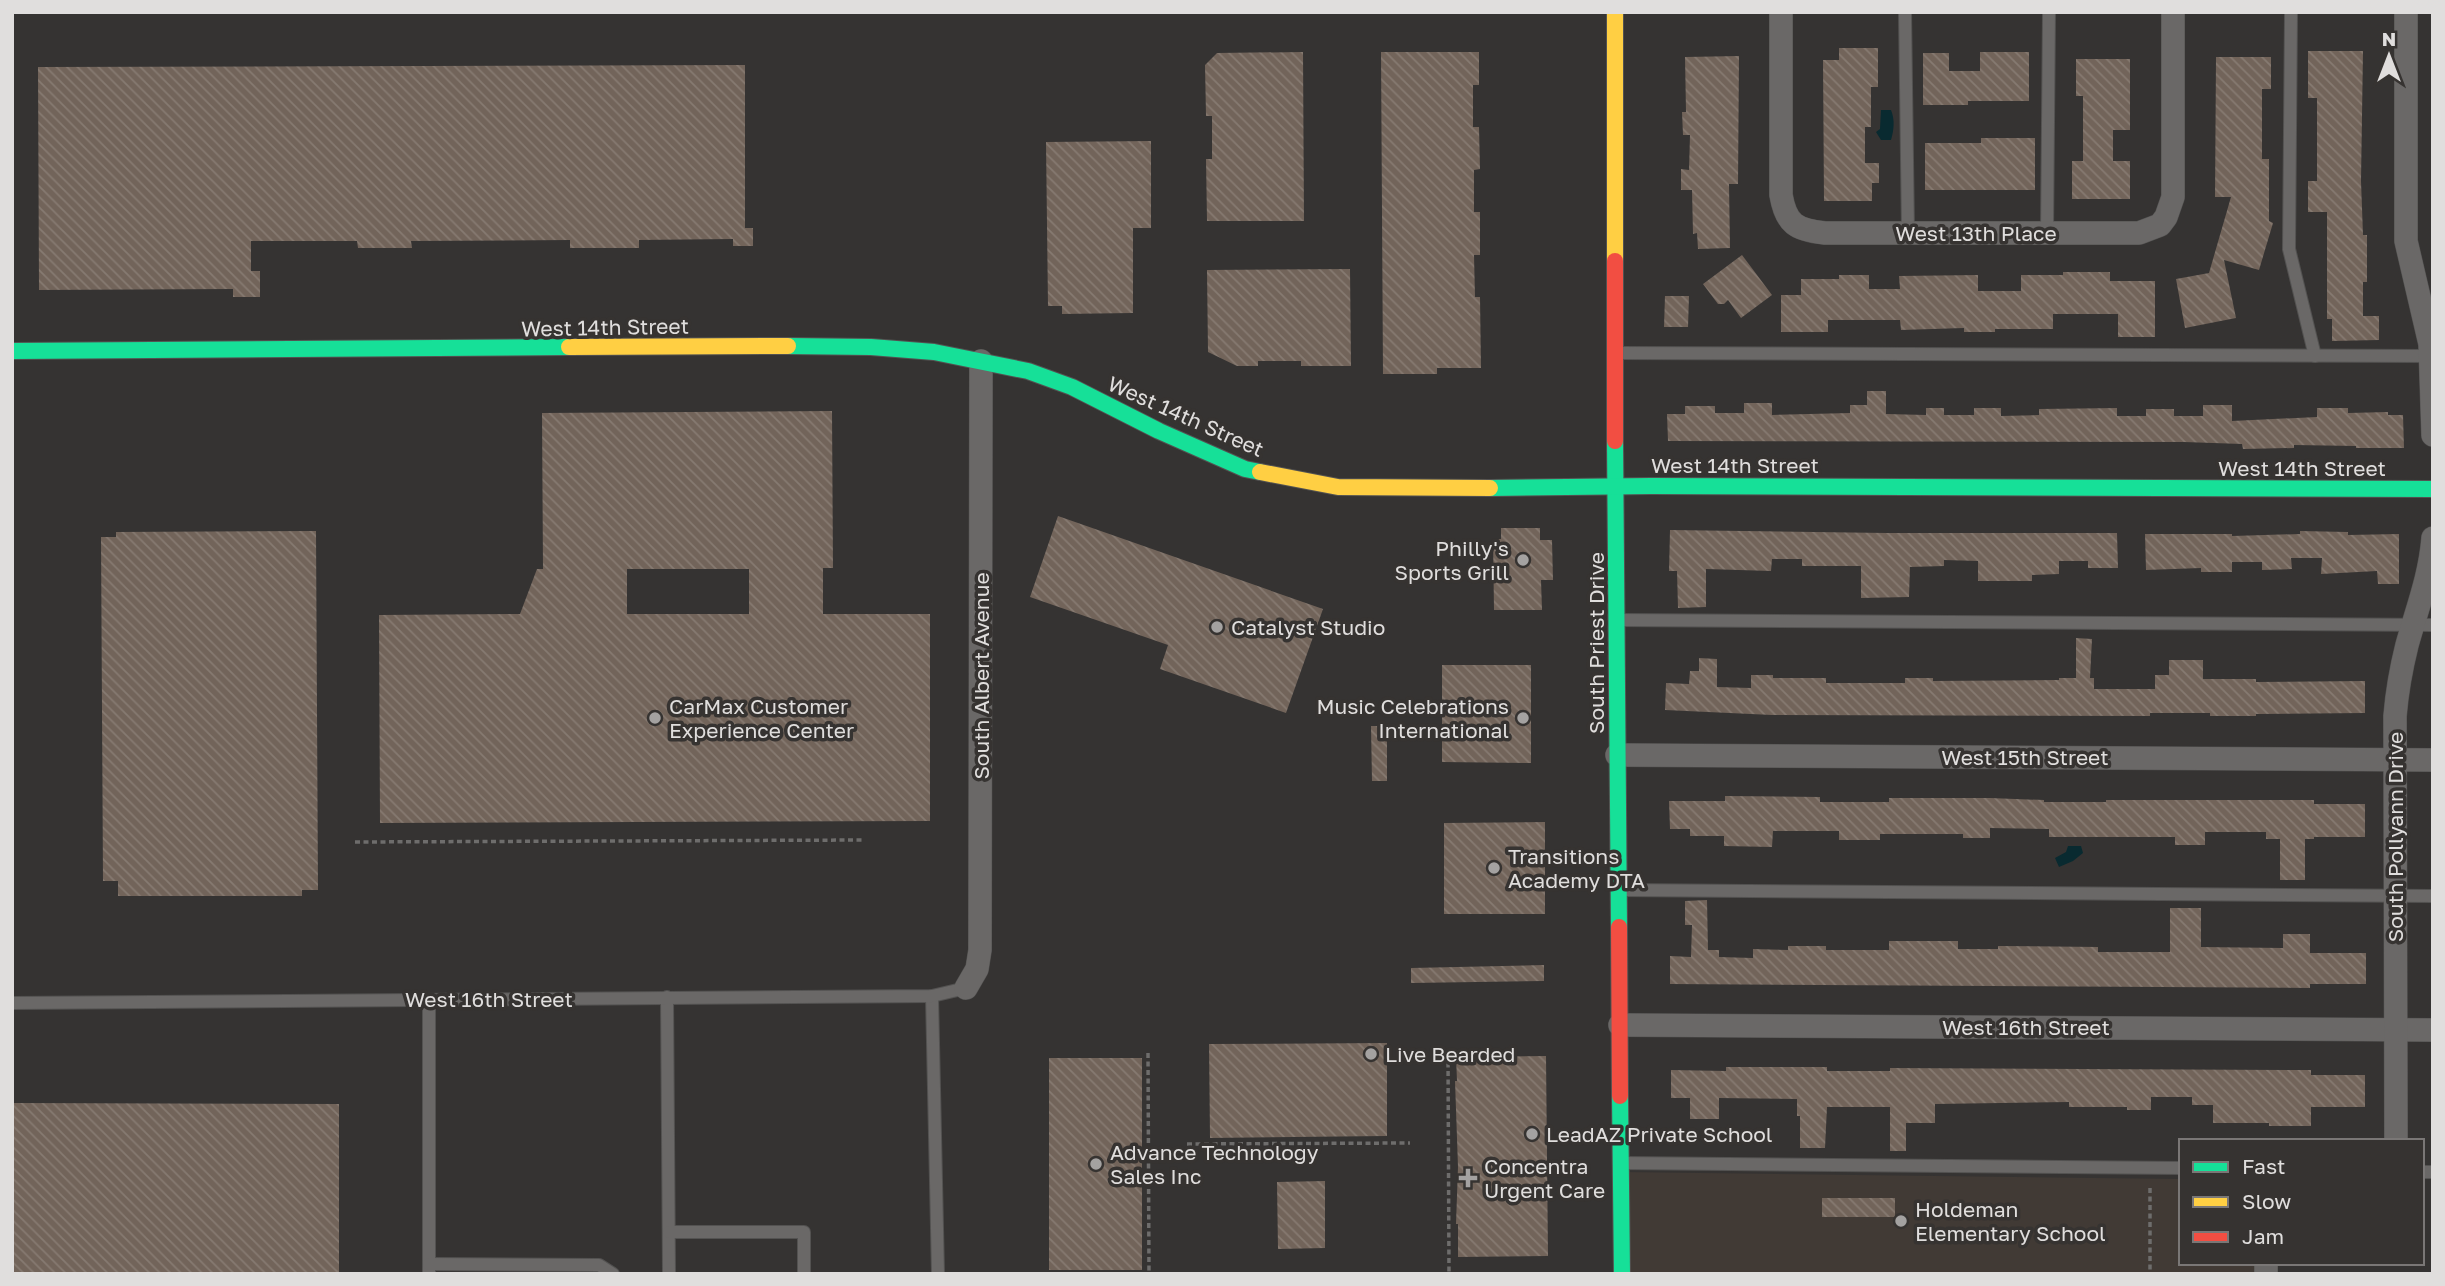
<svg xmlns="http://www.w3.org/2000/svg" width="2445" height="1286" viewBox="0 0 2445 1286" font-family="'Golos Text',sans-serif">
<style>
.built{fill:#413a35}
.water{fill:#092a30}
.building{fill:url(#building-back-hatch);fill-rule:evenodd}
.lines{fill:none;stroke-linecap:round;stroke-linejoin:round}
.lane-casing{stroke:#535251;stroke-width:14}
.street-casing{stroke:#535251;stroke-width:24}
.fast-casing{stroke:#535251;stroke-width:18}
.slow-casing{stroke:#535251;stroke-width:18}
.jam-casing{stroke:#535251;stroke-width:18}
.path{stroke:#6e6d6c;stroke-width:3.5;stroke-dasharray:5 3.5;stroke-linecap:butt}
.lane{stroke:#6a6867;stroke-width:12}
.street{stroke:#6a6867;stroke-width:23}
.fast{stroke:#16e098;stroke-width:16}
.slow{stroke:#ffcf43;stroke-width:16}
.jam{stroke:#f24e42;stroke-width:16}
.poi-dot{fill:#a4a2a1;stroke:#363331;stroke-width:2.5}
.labels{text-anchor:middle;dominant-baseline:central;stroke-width:7;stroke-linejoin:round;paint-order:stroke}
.street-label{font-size:21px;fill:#e0dedd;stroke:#363331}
.poi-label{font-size:21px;fill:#e0dedd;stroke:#363331;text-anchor:start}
</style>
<defs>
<pattern id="building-back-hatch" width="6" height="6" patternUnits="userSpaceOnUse" patternTransform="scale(1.75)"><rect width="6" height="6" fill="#72645a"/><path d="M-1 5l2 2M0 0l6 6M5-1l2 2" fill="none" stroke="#867a71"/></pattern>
</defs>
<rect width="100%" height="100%" fill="#353332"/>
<polygon class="built" points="1621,1172 2181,1179 2181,1263 2266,1263 2266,1274 1622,1274"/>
<g class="water">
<path d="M1881,110H1891C1895,120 1894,130 1891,140H1881L1876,132L1880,129Z"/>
<polygon points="2068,846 2081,846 2083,853 2073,861 2059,867 2055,858 2066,852"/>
</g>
<g class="building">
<polygon points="1839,48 1878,48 1878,87 1871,87 1871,127 1865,127 1865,163 1879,163 1879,183 1872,183 1872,201 1824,201 1823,60 1839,60"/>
<polygon points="2308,51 2363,51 2361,181 2363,235 2367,235 2367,282 2363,282 2363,316 2379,316 2379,340 2332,341 2332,319 2327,319 2327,212 2308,212 2308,181 2317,181 2317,98 2308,98"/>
<polygon points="1303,52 1304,221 1207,221 1206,159 1212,159 1212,116 1206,116 1205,65 1217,53"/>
<polygon points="1381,52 1479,52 1479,85 1473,85 1473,127 1479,127 1480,169 1474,170 1474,212 1480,212 1480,255 1474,255 1475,297 1480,297 1481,368 1437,368 1437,374 1383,374"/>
<polygon points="1980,52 2029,52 2029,101 1968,101 1968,105 1923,105 1923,53 1949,53 1949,71 1980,71"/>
<polygon points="1739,56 1738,184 1729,184 1730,248 1698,249 1697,233 1693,234 1692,190 1681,190 1681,169 1689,170 1690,135 1683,135 1682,112 1686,112 1685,57"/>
<polygon points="2216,57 2271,57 2271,89 2262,89 2262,159 2269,159 2269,221 2273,223 2259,270 2224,260 2236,318 2185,328 2176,279 2209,273 2231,197 2215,197"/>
<polygon points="2076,59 2130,59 2130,130 2113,130 2113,161 2130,161 2130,199 2072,199 2072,161 2083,161 2083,96 2076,96"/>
<polygon points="745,65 745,228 753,228 753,246 733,246 733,239 639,240 639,248 570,248 570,240 411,241 412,248 358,248 357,241 251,241 251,271 260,271 260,297 233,297 233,289 39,290 38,67"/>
<polygon points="1981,138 2035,138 2035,190 1925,190 1925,143 1981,143"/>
<polygon points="1151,141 1151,228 1133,228 1133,313 1062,314 1062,306 1048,306 1046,142"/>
<polygon points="1742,255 1772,295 1741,318 1728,300 1724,304 1718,304 1703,284"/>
<polygon points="1350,269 1351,366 1301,366 1301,361 1258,361 1258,366 1237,366 1208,352 1207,270"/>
<polygon points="2063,272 2110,272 2110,281 2155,281 2155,337 2118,337 2118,314 2053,314 2053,329 1995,329 1995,332 1964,332 1964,328 1901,330 1900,320 1828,320 1828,332 1781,332 1781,295 1801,295 1801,279 1839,279 1839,275 1869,275 1869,289 1900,289 1899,276 1978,275 1978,291 2021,291 2021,275 2063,275"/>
<polygon points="1665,296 1689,296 1688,327 1664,327"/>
<polygon points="1867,391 1886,391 1886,414 1926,415 1926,408 1944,408 1944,415 1974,415 1974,408 2001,408 2001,416 2039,415 2039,409 2117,408 2117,416 2146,416 2146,409 2174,409 2174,416 2203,416 2203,405 2232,405 2232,421 2317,417 2317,408 2348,408 2348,413 2388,412 2388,415 2403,415 2404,448 2356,448 2356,446 2294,445 2294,448 2243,449 2242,444 2184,442 1668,441 1667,414 1685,414 1685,406 1715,406 1715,413 1744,413 1744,403 1772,403 1772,415 1850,413 1850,405 1867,405"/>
<path d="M832,411L833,568H823V614H930V821L380,823L379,615L520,614L537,569H543L542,413ZM627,569H749V614H627Z"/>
<polygon points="1058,516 1323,609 1286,713 1160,669 1168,645 1030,597"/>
<polygon points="1501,528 1540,528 1540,540 1552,540 1553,580 1541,580 1542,610 1494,610 1493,539 1501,539"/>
<polygon points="1670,530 1887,533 2117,533 2118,568 2088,568 2088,561 2059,561 2059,574 2032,575 2032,581 1978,581 1978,561 1944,560 1944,566 1910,567 1909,597 1861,598 1861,566 1802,566 1802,559 1772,559 1771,571 1706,569 1706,607 1678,608 1677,571 1669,571"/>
<polygon points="316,531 318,890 302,890 302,896 118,896 118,881 103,881 101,537 116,537 116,532"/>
<polygon points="2300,531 2348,532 2348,535 2399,534 2399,584 2378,584 2377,571 2321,574 2322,558 2291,558 2292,569 2262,570 2262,562 2232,562 2232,572 2201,572 2201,568 2146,570 2145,534 2232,534 2232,536 2300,534"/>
<polygon points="2076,638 2092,639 2090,678 2094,678 2094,689 2155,689 2155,675 2169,675 2169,660 2203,660 2203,679 2256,679 2256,682 2365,681 2365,713 2256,714 2256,716 2210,716 2210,713 2150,713 2150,716 1772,715 1665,710 1666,683 1689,684 1690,671 1699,671 1699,658 1717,659 1717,687 1751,688 1751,675 1773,675 1773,678 1826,678 1826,683 1905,683 1905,678 1933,678 1933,681 2059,680 2059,678 2076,678"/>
<polygon points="1442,665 1531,665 1531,763 1442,762"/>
<polygon points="1371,726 1387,726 1387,781 1372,781"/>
<polygon points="1725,796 1820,797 1820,802 1889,802 1889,798 1990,798 2044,800 2044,802 2106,802 2106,800 2314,800 2314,804 2365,804 2365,837 2314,837 2314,839 2305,839 2305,880 2280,880 2280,839 2266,839 2266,832 2205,832 2205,845 2175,845 2175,837 2049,837 2049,829 1990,828 1990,838 1963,838 1963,834 1880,834 1880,840 1839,840 1839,831 1773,831 1772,847 1724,846 1724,836 1690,836 1690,829 1670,829 1669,801 1725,801"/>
<polygon points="1545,822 1545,914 1444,914 1444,823"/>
<polygon points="1707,900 1708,950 1719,950 1719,957 1753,958 1753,949 1788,950 1788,946 1826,946 1826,950 1889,950 1889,941 1958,941 1958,949 1998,949 1998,946 2098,947 2098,952 2170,952 2170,908 2201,908 2201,947 2283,948 2283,934 2310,934 2310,953 2366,953 2366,984 2310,984 2310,988 1670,984 1670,956 1691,957 1692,925 1685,925 1685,901"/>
<polygon points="1544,965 1544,981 1411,983 1411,968"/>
<polygon points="1387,1043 1387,1136 1210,1138 1209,1044"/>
<polygon points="1546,1056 1548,1256 1458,1257 1458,1224 1456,1224 1458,1167 1455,1081 1457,1081 1456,1057"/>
<rect x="1049" y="1058" width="93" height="212"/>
<polygon points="1726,1067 1827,1067 1827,1071 1890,1071 1890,1068 2311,1070 2311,1075 2365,1075 2365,1107 2311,1107 2311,1126 2269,1126 2269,1123 2213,1123 2213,1105 2192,1105 2192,1097 2151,1097 2151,1110 2127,1110 2127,1107 2069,1107 2069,1102 1935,1104 1935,1123 1906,1123 1906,1151 1890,1151 1890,1107 1827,1107 1825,1148 1800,1148 1800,1116 1797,1116 1797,1099 1719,1098 1719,1119 1690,1119 1690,1098 1671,1098 1671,1070 1726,1071"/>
<polygon points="12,1103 339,1104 339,1274 12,1274"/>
<polygon points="1325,1181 1325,1248 1278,1249 1277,1182"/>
<rect x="1822" y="1198" width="73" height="19"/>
</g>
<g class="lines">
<g class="lane-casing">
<g id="lane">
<polyline points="1905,12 1908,233"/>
<polyline points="2291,12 2289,249 2315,356"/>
<polyline points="2047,233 2049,12"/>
<polyline points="1618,353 2433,356"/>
<polyline points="1618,620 2433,625"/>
<polyline points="1621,890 2433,896"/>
<polyline points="932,996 938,1274"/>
<polyline points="667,997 669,1274"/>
<polyline points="429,1000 429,1274"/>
<polyline points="12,1003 932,996 966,988"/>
<polyline points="1621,1163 2181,1168"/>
<polyline points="2422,1172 2433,1172"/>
<polyline points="669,1232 804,1232 804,1274"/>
<polyline points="429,1264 599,1265 613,1274"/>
</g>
</g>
<g class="street-casing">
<g id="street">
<path d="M1781,12V195C1786,224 1796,230 1825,233H2139L2160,225L2166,217L2173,197V12"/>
<polyline points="2406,12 2406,241 2430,344 2433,435"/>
<polyline points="1617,755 2433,760"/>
<polyline points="966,988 977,969 980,950 981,361"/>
<polyline points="1620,1025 2433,1030"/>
<path d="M2396,1141L2395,716C2397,692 2401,669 2407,645C2417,609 2430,576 2433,538"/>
<polyline points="2266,1263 2266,1274"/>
</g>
</g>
<g class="fast-casing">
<g id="fast">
<polyline points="788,346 871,347 934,352 1028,371 1072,387 1159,431 1245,469 1260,472"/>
<polyline points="12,351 569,347"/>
<polyline points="1615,441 1619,927"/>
<polyline points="1490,488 1651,486 2433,489"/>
<polyline points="1620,1096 1622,1274"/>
</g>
</g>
<g class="slow-casing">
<g id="slow">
<polyline points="1615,12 1615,261"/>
<polyline points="569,347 788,346"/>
<polyline points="1260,472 1338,487 1490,488"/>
</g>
</g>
<g class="jam-casing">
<g id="jam">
<polyline points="1615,261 1615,441"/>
<polyline points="1619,927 1620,1096"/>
</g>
</g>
<g class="path">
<polyline points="355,842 863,840"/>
<polyline points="1148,1053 1149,1274"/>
<polyline points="1448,1054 1449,1274"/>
<polyline points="1187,1144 1410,1143"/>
<polyline points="2150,1188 2150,1274"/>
</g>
<use href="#lane" class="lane"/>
<use href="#street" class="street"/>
<use href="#fast" class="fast"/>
<use href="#slow" class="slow"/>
<use href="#jam" class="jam"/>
</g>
<g class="poi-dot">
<circle cx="1523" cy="560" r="7"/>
<circle cx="1217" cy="627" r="7"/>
<circle cx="655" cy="718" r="7"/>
<circle cx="1523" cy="718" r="7"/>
<circle cx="1494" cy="868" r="7"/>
<circle cx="1371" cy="1054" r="7"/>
<circle cx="1532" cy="1134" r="7"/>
<circle cx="1096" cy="1164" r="7"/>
<path d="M1464.5 1167.5h7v7h7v7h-7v7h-7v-7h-7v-7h7z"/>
<circle cx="1901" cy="1221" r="7"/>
</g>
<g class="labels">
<g class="street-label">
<text x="1976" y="233">West 13th Place</text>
<text transform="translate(605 327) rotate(-1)">West 14th Street</text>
<text transform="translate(1186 416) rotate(24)">West 14th Street</text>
<text x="1735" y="465">West 14th Street</text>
<text x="2302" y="468">West 14th Street</text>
<text transform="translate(1596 643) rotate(-90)">South Priest Drive</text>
<text transform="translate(981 676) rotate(-90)">South Albert Avenue</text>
<text x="2025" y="757">West 15th Street</text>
<text transform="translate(2395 837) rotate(-90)">South Pollyann Drive</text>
<text x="489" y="999">West 16th Street</text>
<text x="2026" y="1027">West 16th Street</text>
</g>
<g class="poi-label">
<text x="1509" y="548" text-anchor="end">Philly's<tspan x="1509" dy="24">Sports Grill</tspan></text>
<text x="1231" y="627">Catalyst Studio</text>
<text x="669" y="706">CarMax Customer<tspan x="669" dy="24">Experience Center</tspan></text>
<text x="1509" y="706" text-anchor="end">Music Celebrations<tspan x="1509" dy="24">International</tspan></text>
<text x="1508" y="856">Transitions<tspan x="1508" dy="24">Academy DTA</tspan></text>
<text x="1385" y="1054">Live Bearded</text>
<text x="1546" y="1134">LeadAZ Private School</text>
<text x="1110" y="1152">Advance Technology<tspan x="1110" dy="24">Sales Inc</tspan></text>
<text x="1484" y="1166">Concentra<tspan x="1484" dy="24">Urgent Care</tspan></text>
<text x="1915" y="1209">Holdeman<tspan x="1915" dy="24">Elementary School</tspan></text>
</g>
</g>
<rect width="2445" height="1286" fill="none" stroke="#e0dedd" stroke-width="28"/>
<rect x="2179" y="1139" width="245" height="126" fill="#363331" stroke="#7a7776" stroke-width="2"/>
<rect x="2193" y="1162" width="35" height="10" fill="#16e098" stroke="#7a7776" stroke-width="2"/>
<text x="2242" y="1174" font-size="21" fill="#e0dedd">Fast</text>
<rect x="2193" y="1197" width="35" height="10" fill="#ffcf43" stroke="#7a7776" stroke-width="2"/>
<text x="2242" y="1209" font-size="21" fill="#e0dedd">Slow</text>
<rect x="2193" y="1232" width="35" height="10" fill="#f24e42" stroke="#7a7776" stroke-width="2"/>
<text x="2242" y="1244" font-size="21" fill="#e0dedd">Jam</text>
<g transform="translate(2389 56)" stroke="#363331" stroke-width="5" paint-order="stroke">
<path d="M0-5L12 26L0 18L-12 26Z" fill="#e0dedd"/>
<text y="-10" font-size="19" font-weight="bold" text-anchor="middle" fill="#e0dedd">N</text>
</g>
</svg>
